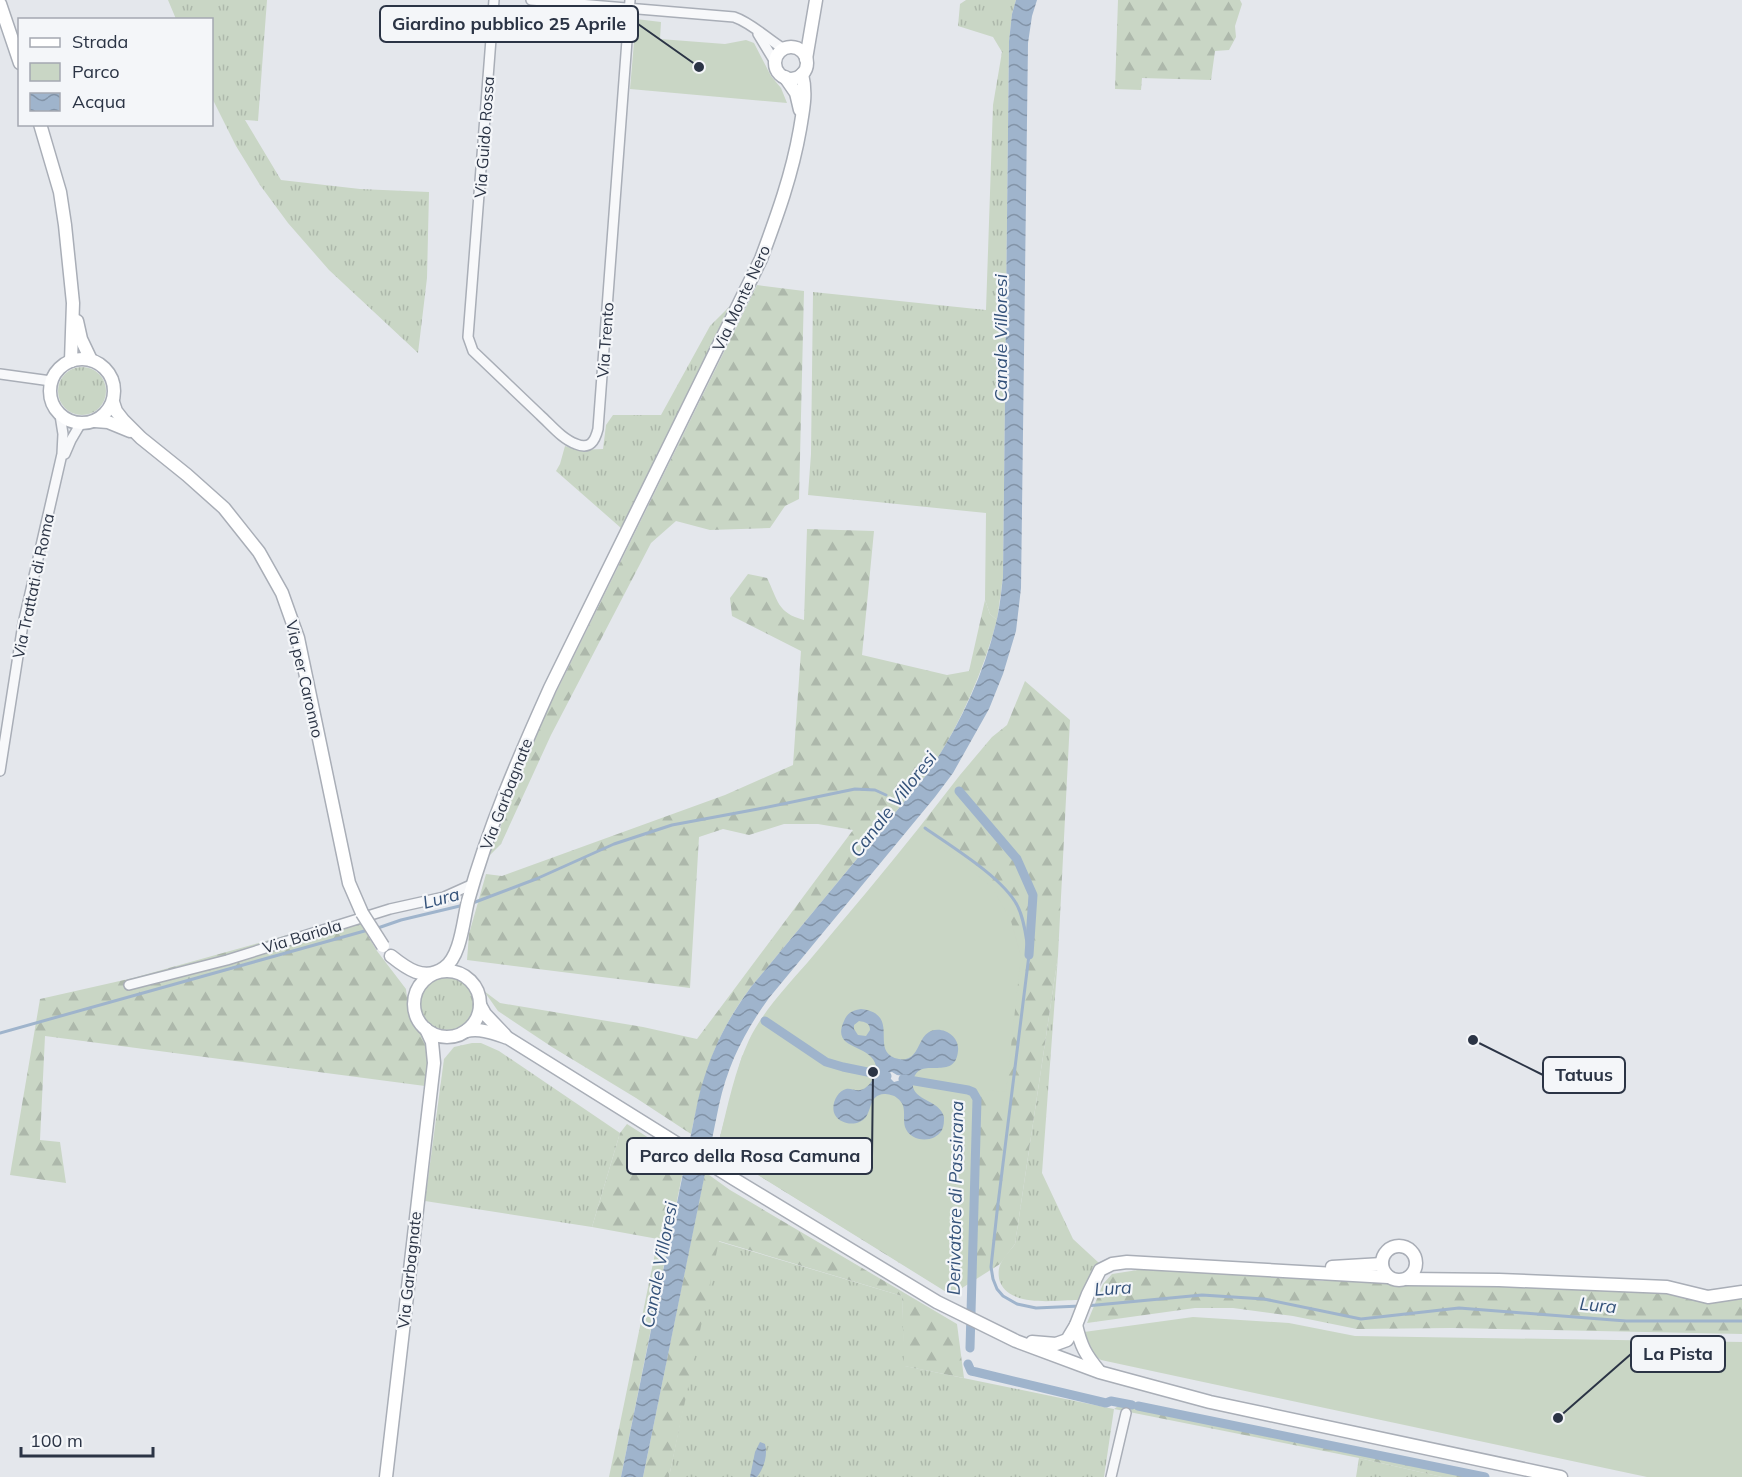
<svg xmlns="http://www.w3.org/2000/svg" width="1742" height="1477" viewBox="0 0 1742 1477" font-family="Mulish,sans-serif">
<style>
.grass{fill:url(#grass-tufts)}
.forest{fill:url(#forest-firs)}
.green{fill:#c9d6c5}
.water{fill:url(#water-waves);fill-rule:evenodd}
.pier{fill:#e4e7ec}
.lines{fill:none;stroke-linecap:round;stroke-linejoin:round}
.stream{stroke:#9fb4cc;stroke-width:3}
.canal{stroke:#9fb4cc;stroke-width:9}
.street-casing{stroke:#a9aeb7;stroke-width:12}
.secondary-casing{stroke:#a9aeb7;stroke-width:15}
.street{stroke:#f7f8fa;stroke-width:9}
.secondary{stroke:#fff;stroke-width:12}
.secondary-bridge-casing{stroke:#a9aeb7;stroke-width:15;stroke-linecap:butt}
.secondary-bridge{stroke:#fff;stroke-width:12}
.labels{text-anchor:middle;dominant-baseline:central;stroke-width:4.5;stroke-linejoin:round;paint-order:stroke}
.street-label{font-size:16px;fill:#2b3445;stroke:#f4f6f9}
.water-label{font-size:18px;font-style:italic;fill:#34527a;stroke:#f4f6f9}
.leader{fill:none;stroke:#2b3445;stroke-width:2}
.callout-dot{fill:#2b3445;stroke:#f4f6f9;stroke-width:2}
.callout{fill:#f4f6f9;stroke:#2b3445;stroke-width:2}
.callout-label{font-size:18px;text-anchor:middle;font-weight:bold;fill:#2b3445}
</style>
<defs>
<pattern id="grass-tufts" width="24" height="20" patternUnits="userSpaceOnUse" patternTransform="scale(1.5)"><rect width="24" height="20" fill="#c9d6c5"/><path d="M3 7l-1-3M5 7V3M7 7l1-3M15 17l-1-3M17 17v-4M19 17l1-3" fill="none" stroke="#adb8ab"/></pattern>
<pattern id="forest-firs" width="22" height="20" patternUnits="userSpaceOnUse" patternTransform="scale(1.5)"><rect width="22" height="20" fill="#c9d6c5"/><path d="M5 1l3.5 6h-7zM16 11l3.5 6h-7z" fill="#adb8ab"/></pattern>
<pattern id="water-waves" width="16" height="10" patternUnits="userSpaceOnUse" patternTransform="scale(1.5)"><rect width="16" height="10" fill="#9fb4cc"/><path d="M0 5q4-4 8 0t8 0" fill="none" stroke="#8293a7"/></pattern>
</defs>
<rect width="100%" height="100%" fill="#e4e7ec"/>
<g class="grass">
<polygon points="168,0 267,0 258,121 245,120 281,180 360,189 429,192 427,278 418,353 329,270 288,223 260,185 236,146 212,98 212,20 176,19"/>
<polygon points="966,0 1016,0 1012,14 1009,41 1003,577 997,620 990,614 985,600 986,513 808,495 811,454 813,292 986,310 993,105 1002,52 993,37 958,26 960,4"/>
<polygon points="738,298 621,528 556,471 560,464 565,446 577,450 603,449 606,425 613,415 661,415 710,326"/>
<circle cx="82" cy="391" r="24"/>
<path d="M1058,956L1042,1173L1073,1239L1099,1263L1079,1300C1056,1300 1011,1308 1000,1282C998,1276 998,1268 1001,1263C1004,1256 1011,1250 1015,1244Z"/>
<circle cx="447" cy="1003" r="27"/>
<polygon points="472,1043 481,1043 499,1051 620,1133 592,1227 425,1201 444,1059 454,1047"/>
<polygon points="717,1241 902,1296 905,1366 1114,1409 1104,1477 669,1477"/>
<polygon points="1359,1458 1442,1477 1356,1477"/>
</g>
<g class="forest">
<polygon points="1118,0 1240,0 1242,4 1235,26 1236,37 1229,50 1215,51 1211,80 1142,78 1141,90 1115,89"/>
<polygon points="757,285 804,291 799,499 785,506 770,528 710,530 676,521 651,543 551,735 501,844 489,856 540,725"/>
<path d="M807,529L874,531L862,655L947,675L969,671L985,600L990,614L997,620C982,675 960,725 928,773L751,987C714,1037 704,1074 691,1134L636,1098L552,1047L498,1011L484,991L500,1003L643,1027L697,1039L853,830L818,824H784L749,835L723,829L699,837L690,988L467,960L469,934L486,874L502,876L725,795L793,765L801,651L732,616L730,598L748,574L767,578C778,600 777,613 804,620Z"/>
<polygon points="1025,681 1070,720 1058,956 1015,1244 1000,1264 951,1295 734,1160 720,1137 733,1088 742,1056 913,871 918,829 960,775 992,737 1007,725"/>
<polygon points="356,916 377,951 406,989 409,1016 422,1032 427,1045 429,1063 425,1086 45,1036 40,1140 60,1142 66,1183 10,1175 40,999 133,978"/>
<polygon points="627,1124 685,1161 621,1477 609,1477 658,1239 592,1227 620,1133"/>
<polygon points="705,1172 730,1190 957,1324 964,1378 904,1366 902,1296 719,1241 669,1477 643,1477"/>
<polygon points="1144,1269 1197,1273 1287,1273 1307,1279 1323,1281 1330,1278 1666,1290 1742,1296 1742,1334 1452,1328 1357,1329 1293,1316 1233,1308 1195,1308 1087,1323 1103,1284 1112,1274"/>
<polygon points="1121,1404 1470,1477 1442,1477 1359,1458 1114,1409"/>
</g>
<g class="green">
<polygon points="636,19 661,22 660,39 725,44 746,40 754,43 771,76 781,88 787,103 630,89"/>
<path d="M918,829L992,887L1011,921L1021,956L1006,1092L982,1090L977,1096L969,1279L949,1293L734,1160L720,1137C728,1104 735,1070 749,1040C764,1009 791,982 813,956C848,914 884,872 918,829Z"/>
<polygon points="1193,1317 1289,1323 1355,1336 1742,1342 1742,1477 1647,1477 1101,1360 1093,1354 1084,1332"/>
</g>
<g class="water">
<path d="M1016,0H1037L1032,16L1028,43L1021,588L1016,631L1003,674L989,709L953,773L935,797L769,998C745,1031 728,1064 719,1105L643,1477H621L698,1100C708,1058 725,1022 751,987L928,773C959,726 983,677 996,623C1000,608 1001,592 1003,577L1009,41L1012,14Z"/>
<path d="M861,1009C903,1014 867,1053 899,1059C904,1060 908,1059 912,1056C920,1049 920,1036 931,1031C944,1026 960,1037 958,1051C955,1082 921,1056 914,1078C906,1101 940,1098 944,1117C944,1121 944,1126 942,1130C934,1144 910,1142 905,1127C902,1116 908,1106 897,1098C894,1095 888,1094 884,1094C870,1095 872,1108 866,1117C858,1127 841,1125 835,1115C830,1106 837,1091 846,1089C851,1088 855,1091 860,1090C869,1089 878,1074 876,1066C871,1043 830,1051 844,1021C847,1013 853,1010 861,1009ZM859,1021C865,1022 870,1023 870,1030L866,1036L858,1035L854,1029V1025Z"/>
<path d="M760,1442L765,1444C768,1455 764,1468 757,1477H750L755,1452Z"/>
</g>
<polygon class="pier" points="873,1071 887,1073 892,1072 897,1075 917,1078 916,1083 901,1080 894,1082 890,1078 871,1075"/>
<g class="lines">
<g class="stream">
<path d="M925,828C952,847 1002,877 1017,905C1025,920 1026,939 1029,955L997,1212L991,1267L993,1279L997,1289L1003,1296L1017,1304L1036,1308L1080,1306"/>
<polyline points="470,904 536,879 614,844 672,825 758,809 855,789 875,790 886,795"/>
<polyline points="375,929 401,920 464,905"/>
<polyline points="0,1033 368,930"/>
<polyline points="1086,1306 1202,1295 1264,1299 1361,1319 1459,1308 1626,1321 1742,1321"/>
</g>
<g class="canal">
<polyline points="959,791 1017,859 1033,895 1029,955"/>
<polyline points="765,1021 826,1062 843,1067 887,1076"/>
<polyline points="903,1079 968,1090 973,1092 977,1099 970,1348"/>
<polyline points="968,1364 971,1371 976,1372 1106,1403 1111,1401 1132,1405"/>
<polyline points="1138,1406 1485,1477"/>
</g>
<g class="street-casing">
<g id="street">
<path d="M494,0L468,337L473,351C495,372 518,394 540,415C551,425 562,439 576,444C590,450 595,441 598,429L630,0"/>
<path d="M531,0L734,17C752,23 767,39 784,49"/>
<polyline points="758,34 775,62"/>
<polyline points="0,374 51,381"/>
<polyline points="65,454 71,440 81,423"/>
<polyline points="0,771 23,624 62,454 63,434 60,415"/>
<polyline points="129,985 227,960 390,909 444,897 473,884"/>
<polyline points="1111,1477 1126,1413"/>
</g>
</g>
<g class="secondary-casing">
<g id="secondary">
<polyline points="0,4 20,63"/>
<circle cx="791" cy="63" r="16"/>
<polyline points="806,59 816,0"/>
<polyline points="785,77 796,93 800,110"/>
<polyline points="40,124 60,192 65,225 73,303 71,361"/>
<polyline points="77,321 81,339 91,360"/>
<circle cx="82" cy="391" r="32"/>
<polyline points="113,402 116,411 123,420 141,438 187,475 224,508 259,552 282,593 298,638 349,883 362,913"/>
<polyline points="95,421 108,422 130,431"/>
<path d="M391,956C406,968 424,982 444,968C461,956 463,921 468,901C488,828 519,757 550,688L761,259C777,216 792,175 800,129C803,110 807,94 802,74"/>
<circle cx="447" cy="1004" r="33"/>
<polyline points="480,1005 485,1014 505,1035"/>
<path d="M466,1031C481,1028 493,1033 508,1038L734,1179L937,1302L1016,1341L1099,1372L1210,1402L1561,1477"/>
<circle cx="1399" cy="1263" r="17"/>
<polyline points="1332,1267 1382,1264"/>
<polyline points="1407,1279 1499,1280 1667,1287 1708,1297 1742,1292"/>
<path d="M1076,1325C1081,1346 1085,1354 1099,1371"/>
<polyline points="1032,1342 1056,1344 1067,1340 1076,1325 1088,1294 1100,1270 1112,1264 1127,1262 1388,1277"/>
<polyline points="386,1477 434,1063 432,1042 426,1029"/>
</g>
</g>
<use href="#street" class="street"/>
<use href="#secondary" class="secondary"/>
<g class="secondary-bridge-casing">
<polyline id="secondary-bridge" points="362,913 383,946"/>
</g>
<use href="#secondary-bridge" class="secondary-bridge"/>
</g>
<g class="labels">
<g class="street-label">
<text transform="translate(484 137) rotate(-86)">Via Guido Rossa</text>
<text transform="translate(741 298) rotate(-65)">Via Monte Nero</text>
<text transform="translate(605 340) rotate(-86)">Via Trento</text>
<text transform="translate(33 586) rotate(-78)">Via Trattati di Roma</text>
<text transform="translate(305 679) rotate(77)">Via per Caronno</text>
<text transform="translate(506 794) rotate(-69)">Via Garbagnate</text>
<text transform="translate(302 936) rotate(-17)">Via Bariola</text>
<text transform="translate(409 1270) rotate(-84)">Via Garbagnate</text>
</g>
<g class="water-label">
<text transform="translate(1000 338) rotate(-90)">Canale Villoresi</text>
<text transform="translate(893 804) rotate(-52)">Canale Villoresi</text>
<text transform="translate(441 898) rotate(-15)">Lura</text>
<text transform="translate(955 1198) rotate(-89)">Derivatore di Passirana</text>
<text transform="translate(659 1265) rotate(-79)">Canale Villoresi</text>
<text transform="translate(1113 1288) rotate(-4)">Lura</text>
<text transform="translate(1598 1305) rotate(5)">Lura</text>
</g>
</g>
<path class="leader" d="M699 67L638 24M1473 1040L1543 1075M873 1072L872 1156M1558 1418L1631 1354"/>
<g class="callout-dot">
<circle cx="699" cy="67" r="6"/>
<circle cx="1473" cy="1040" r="6"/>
<circle cx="873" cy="1072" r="6"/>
<circle cx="1558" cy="1418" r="6"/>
</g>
<g class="callout">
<rect x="380" y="6" width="258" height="36" rx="6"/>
<rect x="1543" y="1057" width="82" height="36" rx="6"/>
<rect x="627" y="1138" width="245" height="36" rx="6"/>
<rect x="1631" y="1336" width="94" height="36" rx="6"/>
</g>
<g class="callout-label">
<text x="509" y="30">Giardino pubblico 25 Aprile</text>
<text x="1584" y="1081">Tatuus</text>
<text x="750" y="1162">Parco della Rosa Camuna</text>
<text x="1678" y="1360">La Pista</text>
</g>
<rect x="18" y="18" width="195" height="108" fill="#f4f6f9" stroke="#a4a8b1" stroke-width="1.5"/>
<rect x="30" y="38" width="30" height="9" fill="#ffffff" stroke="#a4a8b1" stroke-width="1.5"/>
<text x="72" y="48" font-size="18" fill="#2b3445">Strada</text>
<rect x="30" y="63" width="30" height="18" fill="#c9d6c5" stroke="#a4a8b1" stroke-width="1.5"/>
<text x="72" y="78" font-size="18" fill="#2b3445">Parco</text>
<rect x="30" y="93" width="30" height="18" fill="url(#water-waves)" stroke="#a4a8b1" stroke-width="1.5"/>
<text x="72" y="108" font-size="18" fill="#2b3445">Acqua</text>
<path d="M21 1447v9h132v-9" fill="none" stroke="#2b3445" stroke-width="3"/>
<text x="30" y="1447" font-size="18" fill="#2b3445" stroke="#f4f6f9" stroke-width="4.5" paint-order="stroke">100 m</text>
</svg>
